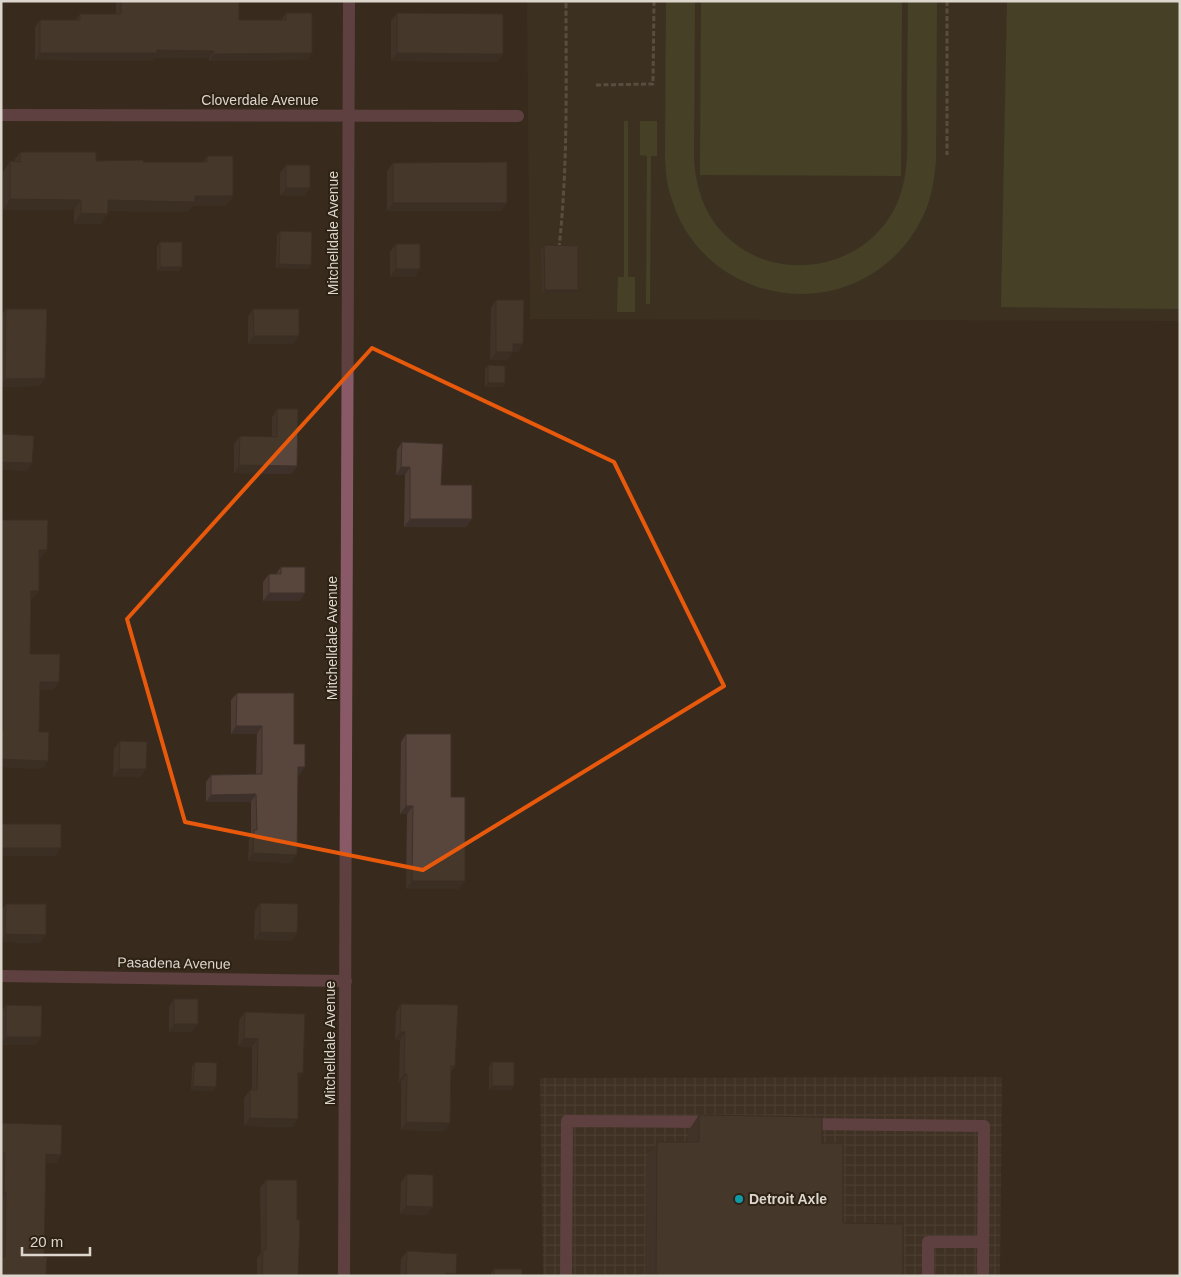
<svg xmlns="http://www.w3.org/2000/svg" width="1181" height="1277" viewBox="0 0 1181 1277" font-family="Helvetica,sans-serif">
<style>
.industrial{fill:url(#industrial-grid)}
.education{fill:#423627}
.pitch{fill:#565a31}
.lines{fill:none;stroke-linecap:round;stroke-linejoin:round}
.path{stroke:#82776c;stroke-width:3;stroke-dasharray:5 2.5;stroke-linecap:butt}
.minor{stroke:#8a5968;stroke-width:12}
.wall{fill:#4c3c34}
.shaded-wall{fill:#3e312b}
.building{fill:#58463d;stroke:#3e312b}
.marked{fill:none;stroke:#e8590c;stroke-width:4;stroke-linejoin:round}
.culture-dot{fill:#0f9aa8;stroke:#2d2214;stroke-width:2}
.labels{text-anchor:middle;dominant-baseline:central;stroke-width:4;stroke-linejoin:round;paint-order:stroke}
.street-label{font-size:14px;fill:#ddd6cd;stroke:#2d2214}
.poi-label{font-size:14px;font-weight:bold;fill:#ddd6cd;stroke:#2d2214;text-anchor:start}
</style>
<defs>
<pattern id="industrial-grid" width="8" height="8" patternUnits="userSpaceOnUse" patternTransform="scale(1.25)"><rect width="8" height="8" fill="#47392d"/><path d="M0 4h8M4 0v8" fill="none" stroke="#61554a"/></pattern>
</defs>
<rect width="100%" height="100%" fill="#382b1e"/>
<polygon class="industrial" points="1002,1077 1000,1276 543,1276 540,1078"/>
<polygon class="education" points="527,1 1180,1 1180,321 530,319"/>
<g class="pitch">
<path d="M666,1H695L694,160C696,188 704,214 725,235C775,285 863,271 895,208C911,176 907,138 907,104C907,69 908,35 908,1H937L936,160C934,182 931,203 920,222C883,292 796,315 728,273C702,257 681,230 672,200C667,187 666,173 665,159Z"/>
<polygon points="701,1 902,1 901,176 700,175"/>
<polygon points="1007,1 1180,1 1180,309 1001,307"/>
<polygon points="624,121 628,121 628,277 635,277 635,312 617,312 618,277 624,277"/>
<polygon points="640,121 657,121 657,156 651,156 650,304 646,304 647,156 640,155"/>
</g>
<g class="lines">
<g class="path">
<polyline points="947,1 947,155"/>
<polyline points="596,85 653,84 654,1"/>
<path d="M559,248C568,166 566,83 566,1"/>
</g>
<g class="minor">
<polyline points="1,115 518,116"/>
<polyline points="1,976 346,981"/>
<polyline points="807,1124 984,1126 983,1276"/>
<polyline points="344,1276 349,1"/>
<polyline points="566,1276 567,1121 710,1122"/>
<polyline points="928,1276 928,1242 983,1242"/>
</g>
</g>
<g class="wall">
<polygon points="116,1 239,1 239,20 281,20 286,13 312,53 307,60 209,61 209,58 154,58 152,61 35,60 35,27 40,20 76,20 80,14 116,14"/>
<polygon points="397,13 503,54 497,62 391,61 391,21"/>
<polygon points="20,152 96,161 143,162 203,162 207,156 233,196 226,206 192,206 187,212 108,211 100,224 74,224 74,210 3,210 3,172 10,161 13,162"/>
<polygon points="393,163 502,211 387,211 387,171"/>
<polygon points="286,165 305,196 280,196 280,173"/>
<polygon points="280,231 311,265 308,269 276,268 277,235"/>
<polygon points="160,242 179,271 157,271 157,246"/>
<polygon points="396,244 420,269 414,277 390,277 390,252"/>
<polygon points="544,245 575,294 542,294 541,249"/>
<polygon points="496,300 523,344 518,352 513,352 507,360 490,360 491,308"/>
<polygon points="6,309 45,378 39,386 1,387 1,316"/>
<polygon points="253,309 293,344 248,344 248,317"/>
<polygon points="488,365 505,383 502,387 485,387 485,369"/>
<polygon points="277,409 297,466 291,474 234,473 234,444 240,436 272,437 272,417"/>
<polygon points="402,442 441,485 466,527 404,527 405,475 396,475 397,450"/>
<polygon points="1,520 41,558 39,558 33,599 31,599 30,654 59,682 53,690 40,690 39,732 42,769 1,767"/>
<polygon points="281,567 305,593 299,601 263,601 263,582 269,574 276,574"/>
<polygon points="237,693 294,744 299,775 298,775 291,863 248,861 249,838 251,834 251,802 206,802 206,782 211,775 256,774 257,734 231,734 231,700"/>
<polygon points="406,734 451,797 459,889 406,889 407,814 400,814 401,742"/>
<polygon points="120,741 146,769 140,777 113,777 114,749"/>
<polygon points="260,903 292,941 254,940 255,911"/>
<polygon points="6,904 40,943 1,942 1,910"/>
<polygon points="174,999 192,1032 169,1032 169,1007"/>
<polygon points="401,1004 455,1066 451,1072 444,1131 401,1130 401,1082 399,1082 400,1040 395,1040 396,1012"/>
<polygon points="6,1005 36,1045 1,1045 1,1012"/>
<polygon points="245,1012 303,1073 298,1080 293,1127 244,1126 244,1098 250,1090 252,1090 252,1047 238,1046 239,1020"/>
<polygon points="195,1062 213,1091 191,1090 192,1067"/>
<polygon points="492,1062 514,1086 511,1090 489,1090 489,1066"/>
<polygon points="699,1115 822,1143 843,1223 903,1276 645,1276 646,1158 657,1142 688,1142 688,1131"/>
<polygon points="1,1123 61,1155 56,1163 45,1163 44,1257 1,1276"/>
<polygon points="407,1174 427,1215 400,1214 401,1182"/>
<polygon points="266,1180 298,1276 257,1276 257,1258 261,1253 260,1188"/>
<polygon points="407,1251 456,1274 455,1276 400,1276 401,1259"/>
<polygon points="494,1269 522,1276 491,1276 491,1273"/>
</g>
<g class="shaded-wall">
<polygon points="157,50 214,51 209,58 154,58 152,61 35,60 40,53"/>
<polygon points="312,53 307,60 209,61 214,54"/>
<polygon points="397,53 503,54 497,62 391,61"/>
<polygon points="286,188 310,188 305,196 280,196"/>
<polygon points="195,196 233,196 226,206 192,206 187,212 100,211 108,200"/>
<polygon points="10,199 81,200 74,210 3,210"/>
<polygon points="393,203 507,203 502,211 387,211"/>
<polygon points="81,213 108,214 100,224 74,224"/>
<polygon points="279,264 311,265 308,269 276,268"/>
<polygon points="160,267 182,267 179,271 157,271"/>
<polygon points="396,269 420,269 414,277 390,277"/>
<polygon points="545,290 578,290 575,294 542,294"/>
<polygon points="254,336 299,336 293,344 248,344"/>
<polygon points="513,344 523,344 518,352 507,352"/>
<polygon points="496,352 513,352 507,360 490,360"/>
<polygon points="45,378 39,386 1,387 1,384 5,379"/>
<polygon points="488,383 505,383 502,387 485,387"/>
<polygon points="1,462 32,463 27,471 1,470"/>
<polygon points="239,465 297,466 291,474 234,473"/>
<polygon points="401,467 410,467 405,475 396,475"/>
<polygon points="410,519 472,519 466,527 404,527"/>
<polygon points="39,550 47,550 41,558 33,558"/>
<polygon points="31,591 39,591 33,599 26,599"/>
<polygon points="269,593 305,593 299,601 263,601"/>
<polygon points="40,682 59,682 53,690 34,690"/>
<polygon points="236,726 262,726 257,734 231,734"/>
<polygon points="1,759 48,761 42,769 1,767"/>
<polygon points="298,767 305,767 299,775 293,775"/>
<polygon points="119,769 146,769 140,777 113,777"/>
<polygon points="256,794 251,802 206,802 211,795"/>
<polygon points="406,806 413,806 407,814 400,814"/>
<polygon points="1,848 61,848 55,856 1,856"/>
<polygon points="253,853 297,855 291,863 248,861"/>
<polygon points="412,881 465,881 459,889 406,889"/>
<polygon points="260,932 297,933 292,941 254,940"/>
<polygon points="5,934 46,935 40,943 1,942 1,940"/>
<polygon points="174,1024 198,1024 192,1032 169,1032"/>
<polygon points="400,1032 405,1032 400,1040 395,1040"/>
<polygon points="6,1037 41,1037 36,1045 1,1045 1,1043"/>
<polygon points="244,1038 258,1039 252,1047 238,1046"/>
<polygon points="298,1073 303,1073 297,1081"/>
<polygon points="404,1074 407,1074 401,1082 399,1082"/>
<polygon points="193,1086 216,1087 213,1091 191,1090"/>
<polygon points="492,1086 514,1086 511,1090 489,1090"/>
<polygon points="250,1118 298,1119 293,1127 244,1126"/>
<polygon points="406,1122 450,1123 444,1131 401,1130"/>
<polygon points="46,1154 61,1155 56,1163 40,1162"/>
<polygon points="4,1192 6,1192 1,1200 1,1195"/>
<polygon points="406,1206 433,1207 427,1215 400,1214"/>
<polygon points="446,1273 456,1274 455,1276 444,1276"/>
</g>
<g class="building">
<polygon points="121,1 239,1 239,20 286,20 286,13 312,13 312,53 214,54 214,51 157,50 157,53 40,53 40,20 80,20 80,14 121,14"/>
<polygon points="397,13 503,14 503,54 397,53"/>
<polygon points="20,152 96,152 96,161 143,160 143,162 207,162 207,156 233,156 233,196 195,196 195,202 108,200 108,214 81,213 81,200 10,199 10,161 20,162"/>
<polygon points="507,162 507,203 393,203 393,163"/>
<rect x="286" y="165" width="24" height="23"/>
<polygon points="280,231 312,232 311,265 279,264"/>
<rect x="160" y="242" width="22" height="25"/>
<rect x="396" y="244" width="24" height="25"/>
<polygon points="544,245 578,246 578,290 545,290"/>
<polygon points="496,300 524,300 523,344 513,344 513,352 496,352"/>
<polygon points="6,309 47,309 45,378 5,379"/>
<polygon points="253,309 299,309 299,336 254,336"/>
<polygon points="488,365 505,366 505,383 488,383"/>
<polygon points="277,409 298,409 297,466 239,465 240,436 277,437"/>
<polygon points="2,434 34,436 32,463 1,462"/>
<polygon points="402,442 443,444 441,485 472,485 472,519 410,519 410,467 401,467"/>
<polygon points="1,520 48,520 47,550 39,550 39,591 31,591 30,654 60,654 59,682 40,682 39,732 49,732 48,761 1,759 1,730 3,730 3,681 1,681 2,631 1,631"/>
<polygon points="281,567 305,567 305,593 269,593 269,574 281,574"/>
<polygon points="237,693 294,693 294,744 305,744 305,767 298,767 297,855 253,853 254,830 257,830 256,794 211,795 211,775 262,774 262,726 236,726"/>
<polygon points="406,734 451,734 451,797 465,797 465,881 412,881 413,806 406,806"/>
<polygon points="120,741 147,742 146,769 119,769"/>
<rect x="1" y="824" width="60" height="24"/>
<polygon points="260,903 298,904 297,933 260,932"/>
<polygon points="6,904 46,904 46,935 5,934"/>
<rect x="174" y="999" width="24" height="25"/>
<polygon points="401,1004 458,1005 455,1066 451,1066 450,1123 406,1122 407,1074 404,1074 405,1032 400,1032"/>
<polygon points="6,1005 42,1006 41,1037 6,1037"/>
<polygon points="245,1012 305,1014 303,1073 298,1073 298,1119 250,1118 250,1090 257,1090 258,1039 244,1038"/>
<polygon points="195,1062 217,1063 216,1087 193,1086"/>
<rect x="492" y="1062" width="22" height="24"/>
<polygon points="699,1115 822,1117 822,1143 843,1143 843,1223 903,1224 903,1276 656,1276 657,1142 699,1142"/>
<polygon points="1,1123 62,1125 61,1155 46,1154 44,1257 47,1257 46,1276 1,1276 1,1257 5,1257 6,1192 4,1192 5,1153 1,1153"/>
<polygon points="407,1174 433,1175 433,1207 406,1206"/>
<polygon points="266,1180 297,1180 297,1220 300,1220 298,1276 262,1276 263,1250 266,1250"/>
<polygon points="407,1251 457,1254 456,1274 446,1273 446,1276 406,1276"/>
<rect x="494" y="1269" width="28" height="7"/>
</g>
<path d="M0 0H1181V1277H0ZM372,348L614,462L724,686L423,870L185,822L127,619Z" fill="#382b1e" fill-opacity=".55" fill-rule="evenodd"/>
<path class="marked" d="M372,348L614,462L724,686L423,870L185,822L127,619Z"/>
<circle class="culture-dot" cx="739" cy="1199" r="5"/>
<g class="labels">
<g class="street-label">
<text x="260" y="100">Cloverdale Avenue</text>
<text transform="translate(333 233) rotate(-90)">Mitchelldale Avenue</text>
<text transform="translate(332 638) rotate(-90)">Mitchelldale Avenue</text>
<text transform="translate(174 963) rotate(1)">Pasadena Avenue</text>
<text transform="translate(330 1043) rotate(-90)">Mitchelldale Avenue</text>
</g>
<g class="poi-label">
<text x="749" y="1199">Detroit Axle</text>
</g>
</g>
<rect width="1181" height="1277" fill="none" stroke="#ddd6cd" stroke-width="5"/>
<path d="M22 1247v8h68v-8" fill="none" stroke="#ddd6cd" stroke-width="2.5"/>
<text x="30" y="1247" font-size="15" fill="#ddd6cd" stroke="#2d2214" stroke-width="4" paint-order="stroke">20 m</text>
</svg>
